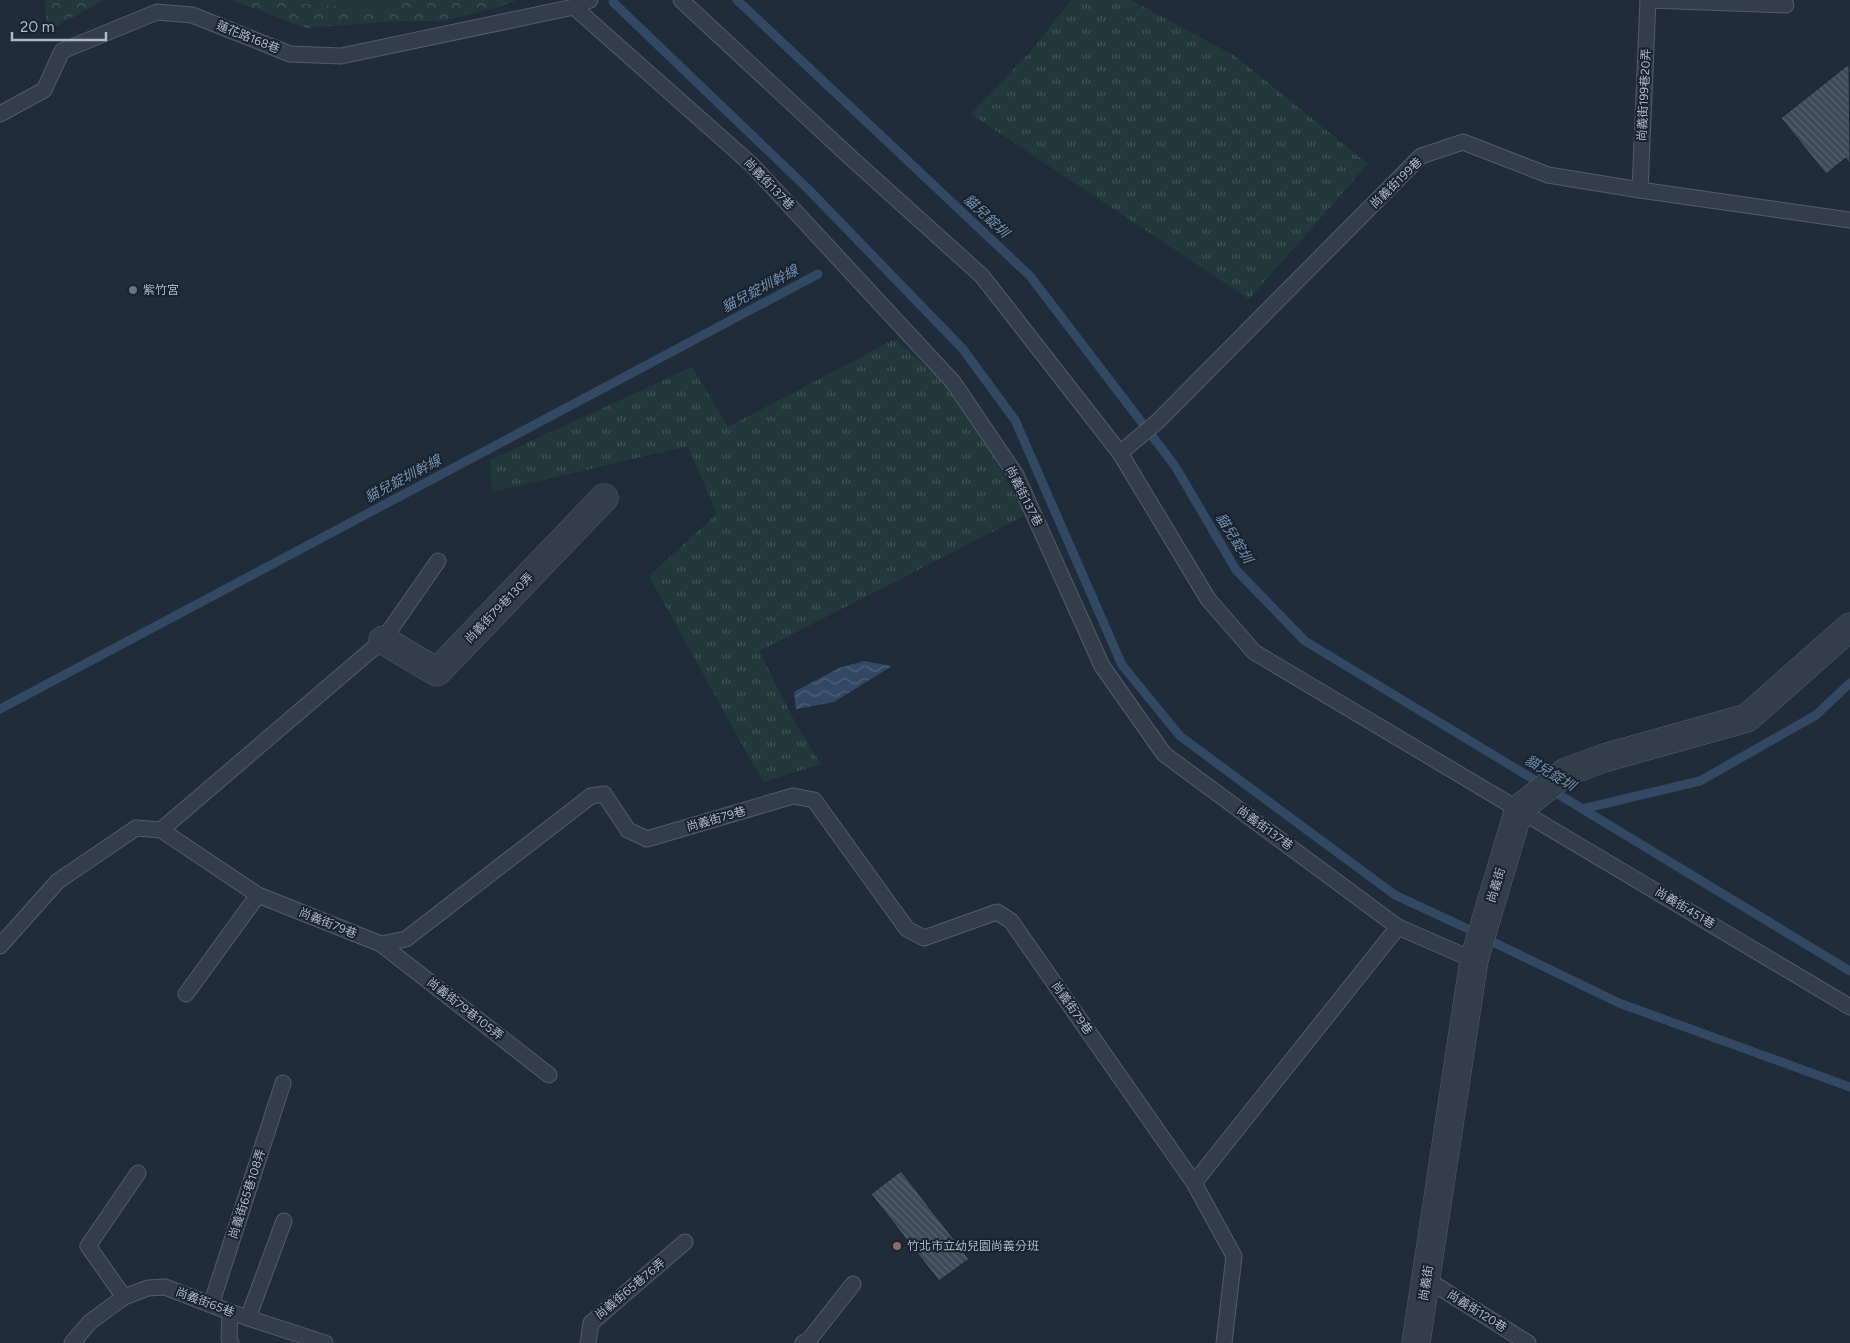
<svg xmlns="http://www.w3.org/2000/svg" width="1850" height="1343" viewBox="0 0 1850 1343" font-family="Figtree,'Noto Sans TC',sans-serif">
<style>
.grass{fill:url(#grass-tufts)}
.park{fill:url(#park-crowns)}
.pitch{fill:#22393b}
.water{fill:url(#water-waves)}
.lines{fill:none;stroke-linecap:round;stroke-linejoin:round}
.stream{stroke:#334862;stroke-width:9}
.building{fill:url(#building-back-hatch);stroke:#1b2530}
.service-casing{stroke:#515c68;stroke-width:17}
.minor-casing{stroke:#515c68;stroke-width:29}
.service{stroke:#343e4a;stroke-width:15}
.minor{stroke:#343e4a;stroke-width:28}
.worship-dot{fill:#6b7280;stroke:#19232e;stroke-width:2}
.education-dot{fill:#8d6e63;stroke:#19232e;stroke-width:2}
.labels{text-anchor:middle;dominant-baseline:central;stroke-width:4;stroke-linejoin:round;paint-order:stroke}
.street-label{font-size:12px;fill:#aeb9c6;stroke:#19232e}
.poi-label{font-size:12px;fill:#aeb9c6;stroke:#19232e;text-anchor:start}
.water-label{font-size:14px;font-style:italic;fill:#7590b0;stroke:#19232e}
</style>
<defs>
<pattern id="grass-tufts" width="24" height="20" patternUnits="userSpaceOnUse" patternTransform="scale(1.25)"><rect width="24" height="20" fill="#22393b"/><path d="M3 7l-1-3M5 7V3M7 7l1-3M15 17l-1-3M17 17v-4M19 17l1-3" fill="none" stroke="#405456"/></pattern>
<pattern id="park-crowns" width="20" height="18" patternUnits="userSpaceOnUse" patternTransform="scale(1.25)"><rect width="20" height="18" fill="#22393b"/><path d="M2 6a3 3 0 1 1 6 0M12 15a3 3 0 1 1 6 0" fill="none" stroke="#405456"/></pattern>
<pattern id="water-waves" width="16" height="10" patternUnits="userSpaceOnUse" patternTransform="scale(1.25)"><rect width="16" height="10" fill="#334862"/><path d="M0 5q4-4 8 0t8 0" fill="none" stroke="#4e6077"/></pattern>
<pattern id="building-back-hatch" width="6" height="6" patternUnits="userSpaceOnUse" patternTransform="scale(1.25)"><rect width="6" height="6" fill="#3c4a59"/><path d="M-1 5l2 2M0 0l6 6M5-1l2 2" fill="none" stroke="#56626f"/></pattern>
</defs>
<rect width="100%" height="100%" fill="#202c3a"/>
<g class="grass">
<polygon points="1071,0 1131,0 1235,56 1368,164 1249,299 971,114 1031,51"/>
<polygon points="895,339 959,396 1026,515 759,651 797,726 821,764 763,782 649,576 717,514 688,446 492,492 490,460 692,367 728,427"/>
</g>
<g class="park">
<polygon points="45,0 104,0 47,31"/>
<polygon points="231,0 517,0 495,8 442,21 395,21 307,28"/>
</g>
<polygon class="pitch" points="254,0 386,0 385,10"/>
<polygon class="water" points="864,661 892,666 834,702 796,709 794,692 839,668"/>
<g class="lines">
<g class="stream">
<polyline points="737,0 1030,276 1175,466 1236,570 1305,641 1850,971"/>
<polyline points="613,2 808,189 962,348 1015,420 1122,665 1180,736 1395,895 1466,928"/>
<polyline points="0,709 818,274"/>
<polyline points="1582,809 1700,781 1816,715 1850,683"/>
<polyline points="1493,942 1619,1003 1850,1087"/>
</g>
</g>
<g class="building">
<polygon points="1849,64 1850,164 1846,158 1826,174 1781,118"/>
<polygon points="901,1171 969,1259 939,1281 871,1194"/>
</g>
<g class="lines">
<g class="service-casing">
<g id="service">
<polyline points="681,0 850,157 982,276 1120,453 1208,599 1254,652 1850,1007"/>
<polyline points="1648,0 1786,5"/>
<polyline points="574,7 752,165 953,382 1016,475 1102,666 1164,754 1398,927 1474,960"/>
<polyline points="0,114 44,90 62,51 157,12 192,15 290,54 341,56 574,7 590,0"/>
<polyline points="1640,190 1648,0"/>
<polyline points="1120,453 1157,422 1421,156 1463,142 1548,175 1640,190 1850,220"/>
<polyline points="161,830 383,640 438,561"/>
<polyline points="381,944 549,1075"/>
<polyline points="0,946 58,881 136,828 161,830 258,895 381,944 406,939 591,796 604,794 628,830 647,839 793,796 814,800 907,929 924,938 997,912 1011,921 1194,1183 1234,1256 1224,1343"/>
<polyline points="186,994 258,895"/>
<polyline points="1194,1183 1398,927"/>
<polyline points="1426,1279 1528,1343"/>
<polyline points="124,1297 88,1246 138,1173"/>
<polyline points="211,1305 283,1083"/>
<polyline points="230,1312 229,1339 231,1343"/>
<polyline points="248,1318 284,1221"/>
<polyline points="72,1343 90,1322 124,1297 148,1288 165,1287 230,1312 325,1343"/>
<polyline points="588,1343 591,1323 685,1242"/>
<polyline points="803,1343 809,1340 853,1284"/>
</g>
</g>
<g class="minor-casing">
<g id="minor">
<polyline points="383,640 437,672 604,498"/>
<polyline points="1416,1343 1474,960 1519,809 1566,772 1604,758 1747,718 1850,627"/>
</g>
</g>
<use href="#service" class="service"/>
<use href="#minor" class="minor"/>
</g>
<circle class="worship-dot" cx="133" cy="290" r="5"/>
<circle class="education-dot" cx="897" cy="1246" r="5"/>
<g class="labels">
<g class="street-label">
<text transform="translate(248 37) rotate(22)">蓮花路168巷</text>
<text transform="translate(1644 95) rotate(-87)">尚義街199巷20弄</text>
<text transform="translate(1396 183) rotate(-44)">尚義街199巷</text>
<text transform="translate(769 184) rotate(46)">尚義街137巷</text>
<text transform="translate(1024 496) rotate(63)">尚義街137巷</text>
<text transform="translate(499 608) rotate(-46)">尚義街79巷130弄</text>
<text transform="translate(716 819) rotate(-16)">尚義街79巷</text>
<text transform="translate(1265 828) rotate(36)">尚義街137巷</text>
<text transform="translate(1496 885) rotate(-73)">尚義街</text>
<text transform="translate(1685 908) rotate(31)">尚義街451巷</text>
<text transform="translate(328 923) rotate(22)">尚義街79巷</text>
<text transform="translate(1072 1008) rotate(55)">尚義街79巷</text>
<text transform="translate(465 1009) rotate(38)">尚義街79巷105弄</text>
<text transform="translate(247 1194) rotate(-72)">尚義街65巷108弄</text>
<text transform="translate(1426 1283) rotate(-81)">尚義街</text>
<text transform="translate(630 1289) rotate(-40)">尚義街65巷76弄</text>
<text transform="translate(205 1302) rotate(21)">尚義街65巷</text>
<text transform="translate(1477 1311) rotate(32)">尚義街120巷</text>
</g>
<g class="poi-label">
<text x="143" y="290">紫竹宮</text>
<text x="907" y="1246">竹北市立幼兒園尚義分班</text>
</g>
<g class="water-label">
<text transform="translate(986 216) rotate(43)">貓兒錠圳</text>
<text transform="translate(760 289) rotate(-28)">貓兒錠圳幹線</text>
<text transform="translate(403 479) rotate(-28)">貓兒錠圳幹線</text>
<text transform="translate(1234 538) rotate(58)">貓兒錠圳</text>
<text transform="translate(1550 773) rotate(31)">貓兒錠圳</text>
</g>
</g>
<path d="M12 32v8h94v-8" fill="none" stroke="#aeb9c6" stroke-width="2.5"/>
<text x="20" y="32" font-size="15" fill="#aeb9c6" stroke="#19232e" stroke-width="4" paint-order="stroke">20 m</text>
</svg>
